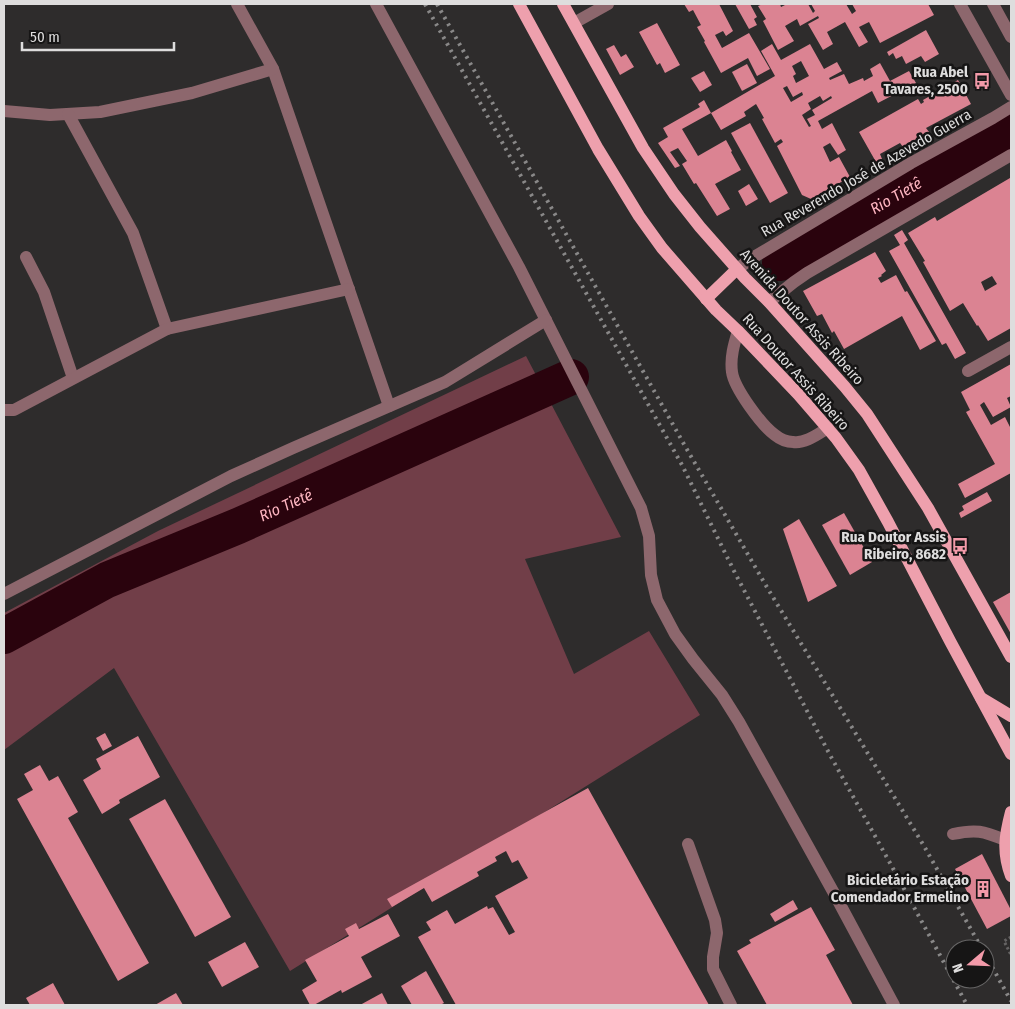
<svg xmlns="http://www.w3.org/2000/svg" width="1015" height="1009" viewBox="0 0 1015 1009" font-family="'Fira Sans Condensed',sans-serif">
<style>
.green{fill:#713e48}
.lines{fill:none;stroke-linecap:round;stroke-linejoin:round}
.river{stroke:#2a030d;stroke-width:36}
.building{fill:#db8392;fill-rule:evenodd}
.path{stroke:#656363;stroke-width:3;stroke-dasharray:2.5 2.5;stroke-linecap:butt}
.minor{stroke:#8d676d;stroke-width:12}
.major{stroke:#eea0ad;stroke-width:12}
.rail{stroke:#898888;stroke-width:4;stroke-dasharray:2.5 5;stroke-linecap:butt}
.labels{text-anchor:middle;dominant-baseline:central;stroke-width:5;stroke-linejoin:round;paint-order:stroke}
.poi-label{font-size:15px;font-weight:bold;fill:#dedddd;stroke:#161515;text-anchor:end}
.street-label{font-size:15px;fill:#dedddd;stroke:#161515}
.water-label{font-size:16px;font-style:italic;fill:#fdb5c0;stroke:#161515}
</style>
<rect width="100%" height="100%" fill="#2e2c2c"/>
<polygon class="green" points="526,356 621,537 525,559 574,674 649,631 700,715 290,971 114,668 4,750 4,613 158,531"/>
<g class="lines">
<g class="river">
<path id="s1" d="M780,263L1011,128"/>
<path id="s2" d="M4,636L107,580L238,526L571,377"/>
</g>
</g>
<g class="building">
<polygon points="684,4 719,4 733,31 726,36 723,31 715,35 722,48 749,33 770,69 757,76 748,58 721,73 704,42 705,41 697,27 701,25 693,10 689,12"/>
<polygon points="735,4 750,4 757,17 754,19 757,25 749,29"/>
<polygon points="763,4 780,4 781,7 787,4 808,4 813,13 815,11 811,4 846,4 852,14 856,11 852,4 859,4 860,5 863,4 928,4 934,15 880,43 869,22 859,27 868,42 859,47 845,22 827,32 833,44 823,50 808,24 819,18 818,16 800,26 797,19 785,26 794,41 778,50 763,21 766,19 758,6"/>
<polygon points="657,23 680,65 665,73 660,63 657,65 639,32"/>
<polygon points="926,30 939,54 925,62 921,56 906,64 902,56 896,59 893,53 889,56 887,52"/>
<path d="M772,44L781,60L810,44L824,69L837,62L842,71L829,78L830,80L844,74L849,84L863,78L864,81L873,76L870,69L880,63L890,81L909,71L916,83L878,103L872,91L818,121L822,129L832,123L846,150L838,155L830,143L823,147L830,162L839,157L850,177L811,199L802,195L777,146L783,142L781,139L775,143L762,119L764,118L756,104L744,112L746,116L721,130L711,113L682,129L698,156L726,140L732,151L731,152L741,170L715,184L730,209L717,216L696,183L694,184L682,164L687,161L678,148L670,152L680,166L675,168L658,143L668,137L663,128L700,107L698,104L704,100L711,113L775,76L761,51ZM801,61L809,76L796,83L793,76L796,74L792,66ZM787,86L793,97L802,92L803,95L791,102L783,88ZM820,96L823,101L831,96L832,98L812,110L815,115L807,119L811,126L809,127L802,115L811,109L808,103Z"/>
<polygon points="614,45 621,57 626,54 634,67 620,75 606,49"/>
<polygon points="747,64 757,83 742,91 732,72"/>
<polygon points="704,71 712,85 700,92 691,78"/>
<polygon points="958,80 971,104 926,128 929,132 903,147 900,143 880,154 882,159 876,162 859,132 918,99 921,104 924,102 923,100"/>
<polygon points="750,123 788,193 770,203 731,133"/>
<path d="M1010,178L1011,180V328L988,341L978,325L977,326L963,303L950,311L923,262L925,261L908,233L935,217L937,221ZM992,276L997,284L985,291L981,282Z"/>
<polygon points="749,184 758,199 746,206 738,191"/>
<polygon points="902,230 908,240 904,243 966,353 955,359 946,343 942,345 889,251 900,245 894,235"/>
<polygon points="875,252 886,271 881,275 882,276 878,278 881,283 896,275 905,292 907,291 936,341 920,350 902,316 844,349 834,331 832,333 822,314 817,316 803,291"/>
<polygon points="1011,364 1011,396 1007,398 1011,407 993,417 984,402 980,405 991,425 1005,417 1011,429 1011,473 965,498 958,484 995,464 966,412 970,410 961,392"/>
<polygon points="987,492 992,501 961,518 959,513 964,510 962,506"/>
<polygon points="844,513 872,562 850,575 822,525"/>
<polygon points="799,519 837,586 808,602 783,529"/>
<polygon points="1011,592 1011,634 993,602"/>
<polygon points="105,733 112,746 103,751 96,738"/>
<polygon points="138,736 160,777 119,800 120,803 102,814 83,780 101,769 96,759"/>
<polygon points="40,765 49,781 58,776 78,812 68,818 149,963 118,981 17,799 33,790 24,774"/>
<polygon points="588,788 709,1005 456,1005 418,937 431,930 426,922 447,910 455,924 487,906 488,909 493,907 509,935 515,932 495,896 528,878 518,860 512,863 506,851 495,857 497,861 477,872 479,876 432,902 424,888 392,907 387,899"/>
<polygon points="165,799 231,917 195,937 129,819"/>
<polygon points="982,854 1011,910 1011,916 987,929 955,869"/>
<polygon points="793,900 798,909 775,922 770,914"/>
<polygon points="811,907 835,950 826,955 853,1005 767,1005 737,951 751,943 749,940"/>
<polygon points="388,914 400,936 361,957 372,977 342,993 341,990 314,1005 310,1005 302,990 317,981 305,960 349,936 345,929 356,923 359,929"/>
<polygon points="245,942 259,967 222,987 208,962"/>
<polygon points="426,971 444,1003 440,1005 412,1005 401,986"/>
<polygon points="53,983 65,1005 30,1005 26,998"/>
<polygon points="176,993 183,1005 155,1005"/>
<polygon points="382,993 388,1005 360,1005"/>
</g>
<g class="lines">
<polyline class="path" points="1011,937 1004,941 1011,955"/>
<g class="minor">
<polyline points="237,4 273,69 389,406"/>
<polyline points="376,4 519,267 641,508 649,536 651,575 657,600 675,634 693,659 722,695 739,722 835,895 894,1005"/>
<polyline points="960,4 1011,95"/>
<polyline points="993,4 1011,37"/>
<polyline points="574,23 608,4"/>
<polyline points="4,111 50,115 100,112 192,93 273,69"/>
<polyline points="68,114 133,233 167,329"/>
<polyline points="26,257 44,292 73,378"/>
<polyline points="737,269 754,257 911,163 993,118 1011,107"/>
<polyline points="769,302 794,282 807,273 1011,155"/>
<path d="M738,331C734,344 730,358 732,372C734,388 762,426 775,435C780,439 787,442 793,442C805,444 818,434 828,428"/>
<polyline points="968,371 1011,347"/>
<polyline points="4,410 14,410 167,329 349,289"/>
<polyline points="4,594 231,476 293,448 445,382 546,320"/>
<path d="M953,834C976,829 983,831 1005,840"/>
<polyline points="688,844 715,920 717,933 713,957 713,969 731,1005"/>
</g>
<g class="major">
<polyline points="519,4 598,149 639,216 662,248 716,310 738,331 798,394 836,438 859,470 888,522 950,641 1011,754"/>
<polyline points="563,4 643,148 674,194 700,227 745,278 769,302 845,387 867,414 928,508 1011,657"/>
<polyline points="706,299 737,269"/>
<polyline points="981,698 1011,716"/>
<path d="M1011,812C1005,835 1002,852 1011,876"/>
</g>
<g class="rail">
<polyline points="425,4 682,465 734,571 830,755 890,863 967,1005"/>
<polyline points="437,4 685,446 768,589 924,846 982,949"/>
<polyline points="985,954 1011,1001"/>
</g>
</g>
<defs>
<g id="bus-bare" transform="scale(1.35)"><path d="M-5-6H5V4H4V6H2V4H-2V6H-4V4H-5ZM-3.5-4V0h7V-4ZM-3.5 1.2v1.5H-2V1.2ZM2 1.2v1.5H3.5V1.2Z" fill="#f39aa9" stroke="#161515" stroke-width="2.5" paint-order="stroke"/></g>
<g id="building-bare" transform="scale(1.35)"><path d="M-4-6H4V6H1V3H-1V6H-4ZM-2.5-4.3h1.7v1.8h-1.7ZM.8-4.3h1.7v1.8H.8ZM-2.5-1h1.7V.8h-1.7ZM.8-1h1.7V.8H.8Z" fill="#f39aa9" stroke="#161515" stroke-width="2.5" paint-order="stroke"/></g>
</defs>
<g fill-rule="evenodd">
<use href="#bus-bare" x="982" y="81"/>
<use href="#bus-bare" x="960" y="546"/>
<use href="#building-bare" x="983" y="889"/>
</g>
<g class="labels">
<g class="poi-label">
<text x="968" y="72">Rua Abel<tspan x="968" dy="17">Tavares, 2500</tspan></text>
<text x="946" y="537">Rua Doutor Assis<tspan x="946" dy="17">Ribeiro, 8682</tspan></text>
<text x="969" y="880">Bicicletário Estação<tspan x="969" dy="17">Comendador Ermelino</tspan></text>
</g>
<g class="street-label">
<text transform="translate(866 173) rotate(-30)">Rua Reverendo José de Azevedo Guerra</text>
<text transform="translate(802 317) rotate(48)">Avenida Doutor Assis Ribeiro</text>
<text transform="translate(796 372) rotate(48)">Rua Doutor Assis Ribeiro</text>
</g>
<g class="water-label">
<text stroke="none"><textPath href="#s1" startOffset="134">Rio Tietê</textPath></text>
<text stroke="none"><textPath href="#s2" startOffset="311">Rio Tietê</textPath></text>
</g>
</g>
<rect width="1015" height="1009" fill="none" stroke="#dedddd" stroke-width="10"/>
<g transform="translate(970 964) rotate(251)"><circle r="24" fill="#161515" stroke="#666565"/>
<path d="M0-4L9 19L0 12L-9 19Z" fill="#f39aa9"/>
<text y="-8" font-size="14" font-weight="bold" text-anchor="middle" fill="#dedddd">N</text>
</g>
<path d="M22 42v8h152v-8" fill="none" stroke="#dedddd" stroke-width="2.5"/>
<text x="30" y="42" font-size="15" fill="#dedddd" stroke="#161515" stroke-width="4" paint-order="stroke">50 m</text>
</svg>
